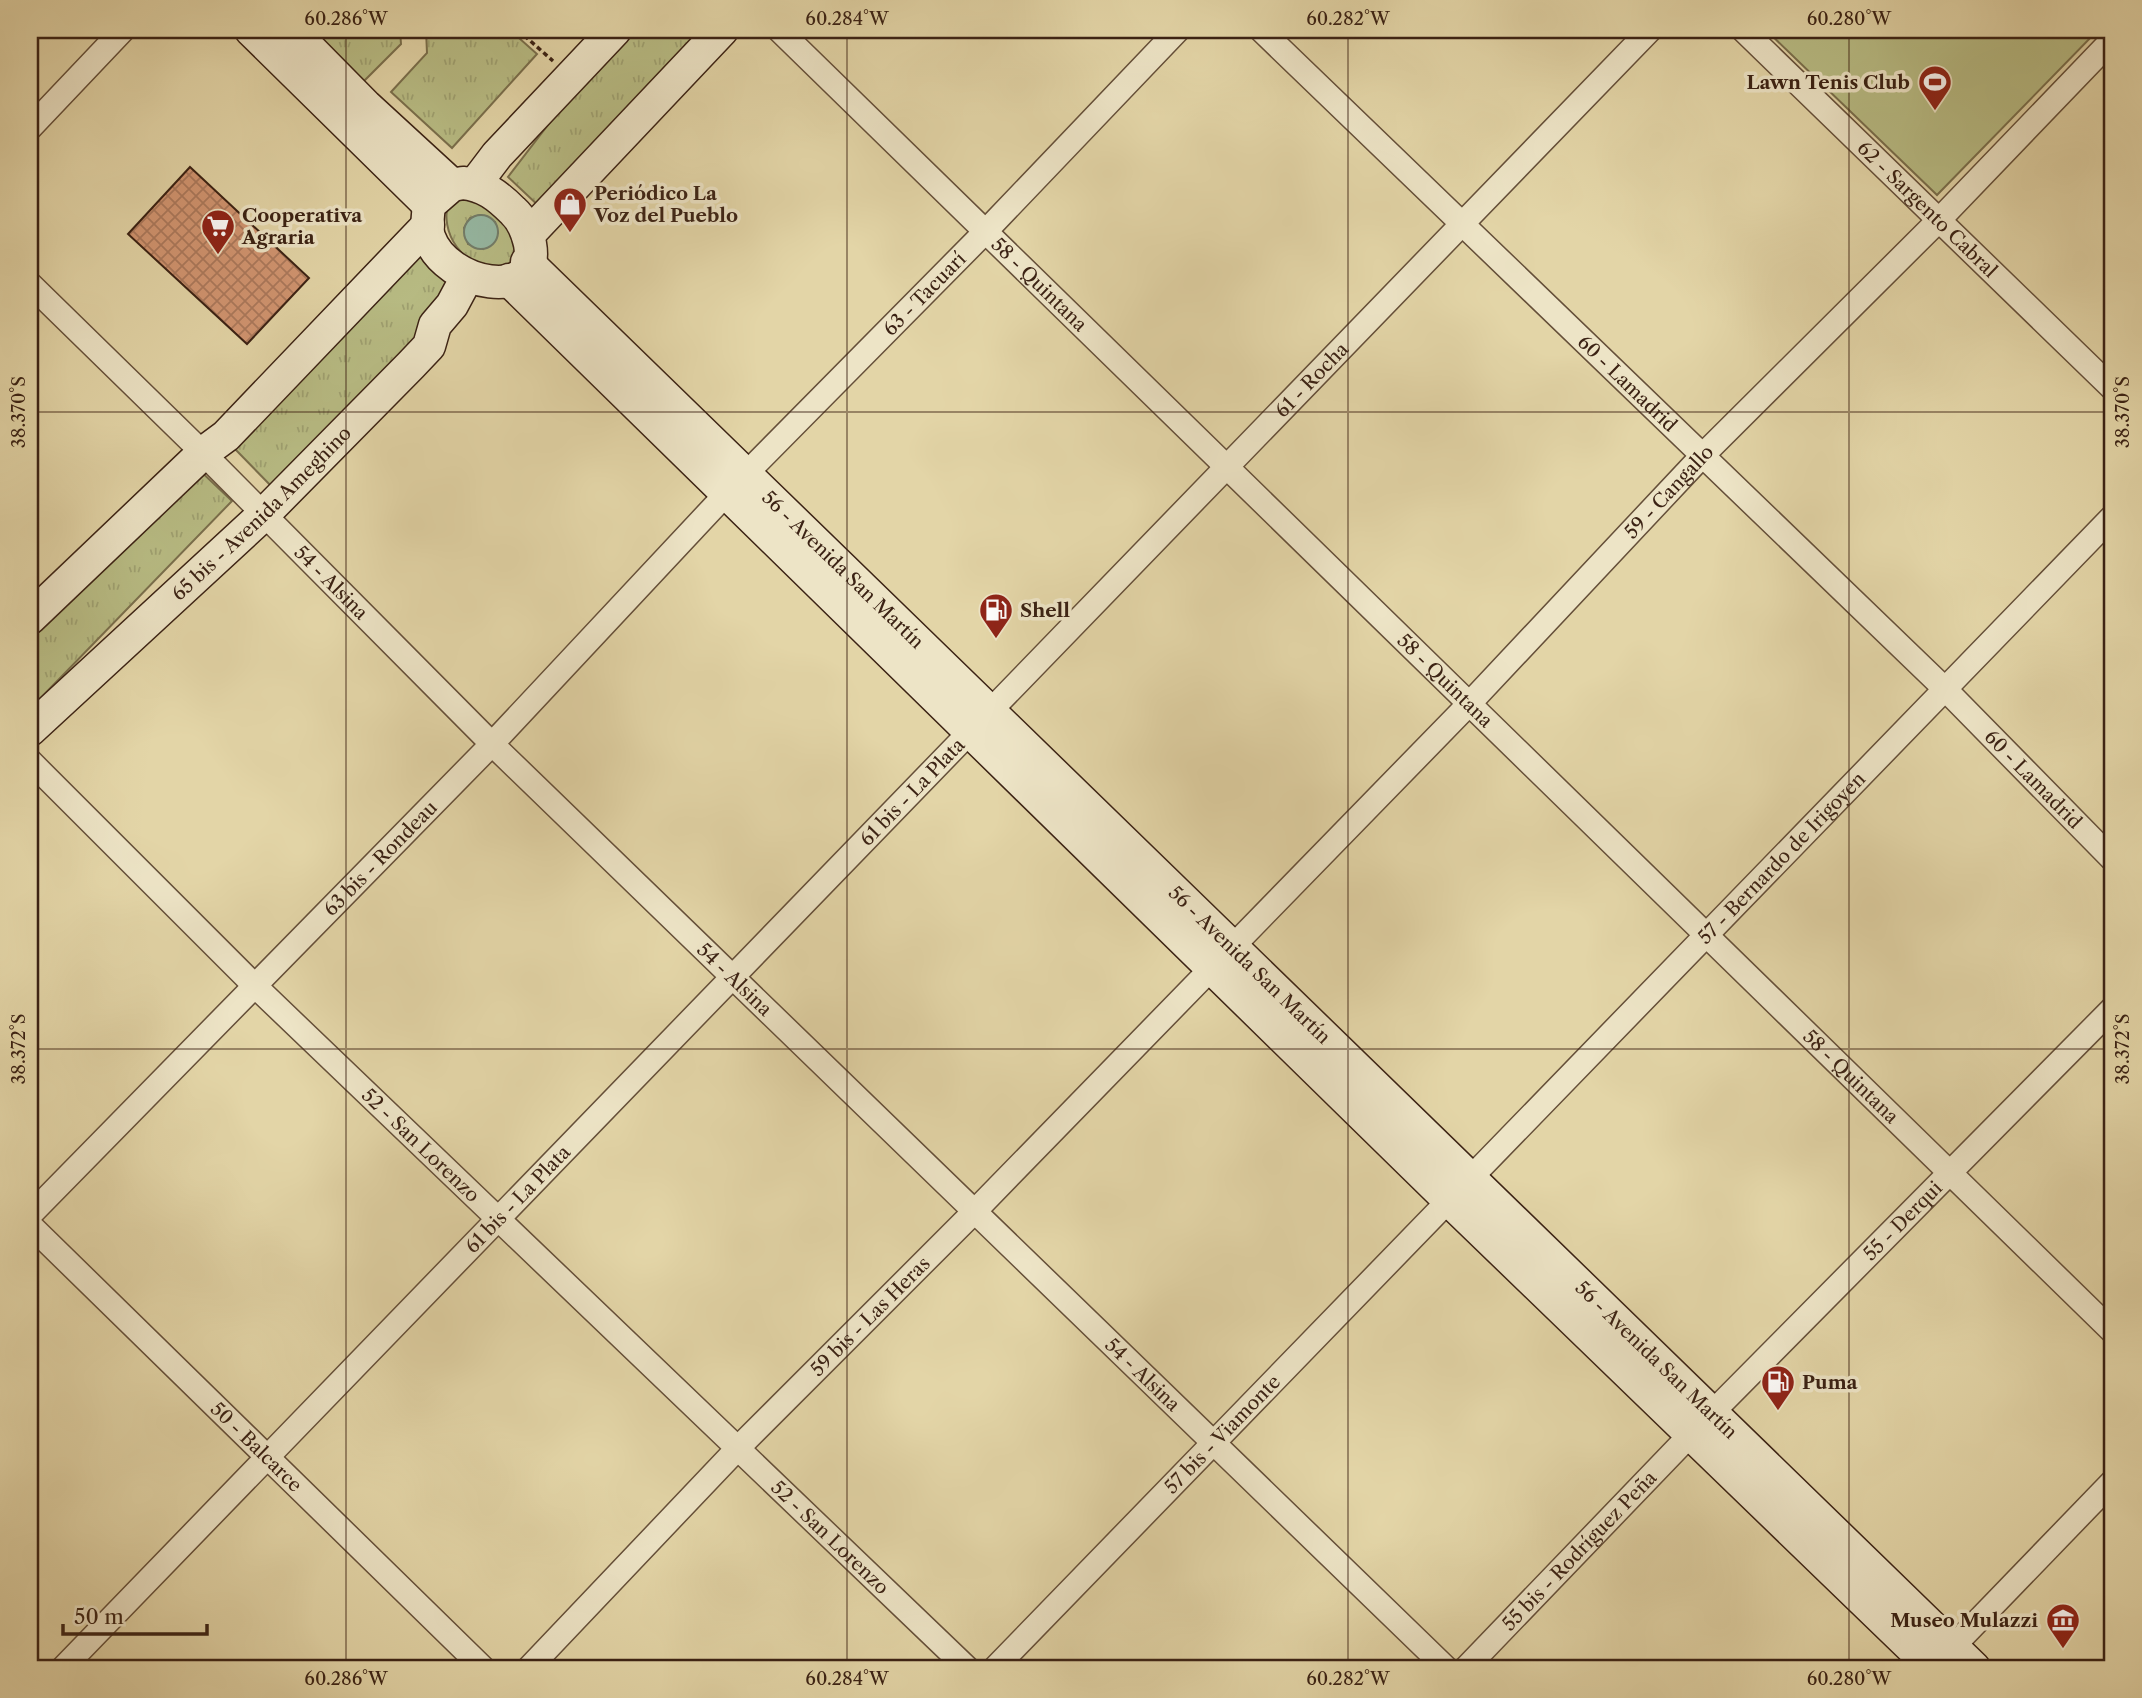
<svg xmlns="http://www.w3.org/2000/svg" width="2142" height="1698" viewBox="0 0 2142 1698" font-family="'Libre Caslon Text',serif">
<style>
.grass{fill:url(#grass-tufts);stroke:#7a6f4c;stroke-width:2;fill-rule:evenodd}
.pitch{fill:#b8bc84;stroke:#7a6f4c;stroke-width:2}
.water{fill:#96b9a4;stroke:#727d6a;stroke-width:2}
.building{fill:url(#building-cross-hatch);stroke:#3b2214;stroke-width:2}
.lines{fill:none;stroke-linecap:round;stroke-linejoin:round}
.minor-casing{stroke:#654f39;stroke-width:26}
.secondary-casing{stroke:#3b2214;stroke-width:35}
.path{stroke:#3b2214;stroke-width:3.5;stroke-dasharray:5 3.5;stroke-linecap:butt}
.minor{stroke:#ede4c6;stroke-width:23}
.secondary{stroke:#ede4c6;stroke-width:32}
.ticks{fill:none;stroke:#3b2214;stroke-width:2;stroke-opacity:0.45}
.labels{text-anchor:middle;dominant-baseline:central;stroke-width:7;stroke-linejoin:round;paint-order:stroke}
.poi-label{font-size:19px;font-weight:bold;fill:#3b2214;stroke:#ede4c6;text-anchor:start}
.street-label{font-size:19px;fill:#3b2214;stroke:#ede4c6}
.neatline{fill:none;stroke:#3b2214;stroke-width:2.5}
.ticks-label{font-size:18px;text-anchor:middle;fill:#3b2214}
</style>
<defs>
<pattern id="grass-tufts" width="24" height="20" patternUnits="userSpaceOnUse" patternTransform="scale(1.75)"><rect width="24" height="20" fill="#b8bc84"/><path d="M3 7l-1-3M5 7V3M7 7l1-3M15 17l-1-3M17 17v-4M19 17l1-3" fill="none" stroke="#9fa171"/></pattern>
<pattern id="building-cross-hatch" width="8" height="8" patternUnits="userSpaceOnUse" patternTransform="scale(1.75)"><rect width="8" height="8" fill="#d19571"/><path d="M0 0l8 8M0 8l8-8" fill="none" stroke="#ab795c"/></pattern>
</defs>
<rect width="100%" height="100%" fill="#e3d5a7"/>
<filter id="stains"><feTurbulence type="fractalNoise" baseFrequency=".00286" numOctaves="4"/><feColorMatrix values="0 0 0 0 .2 0 0 0 0 .09 0 0 0 0 .02 0 0 0 .5 -.17"/></filter>
<radialGradient id="worn" r=".72"><stop offset=".6" stop-color="#630" stop-opacity="0"/><stop offset="1" stop-color="#630" stop-opacity=".3"/></radialGradient>
<g class="grass">
<polygon points="312,30 400,30 401,44 364,81"/>
<polygon points="426,30 510,30 537,54 452,148 391,92 427,53"/>
<polygon points="621,30 699,30 706,36 542,209 508,177"/>
<path d="M468,194L507,217L520,259C514,261 506,267 500,267C464,270 438,233 449,200ZM480,215L495,222L498,233L483,249L468,244L464,228L470,218Z"/>
<polygon points="422,251 460,274 418,346 276,491 233,447"/>
<polygon points="193,464 232,501 30,709 30,631"/>
</g>
<polygon class="pitch" points="1766,30 2098,30 1937,195"/>
<circle class="water" cx="481" cy="232" r="17"/>
<polygon class="building" points="190,167 309,278 247,344 128,234"/>
<g class="lines">
<g class="minor-casing">
<g id="minor">
<path id="s1" d="M779,30L2112,1331"/>
<path id="s2" d="M1261,30L1946,690L2112,859"/>
<path id="s3" d="M1743,30L2112,388"/>
<polyline points="30,128 123,30"/>
<path id="s4" d="M30,284L203,453L492,744L1446,1668"/>
<path id="s5" d="M30,761L254,985L967,1668"/>
<path id="s6" d="M30,1215L492,744L726,494L985,232L1178,30"/>
<path id="s7" d="M30,1225L483,1668"/>
<polyline points="1942,1658 2112,1482"/>
<path id="s8" d="M63,1668L1650,30"/>
<path id="s9" d="M529,1668L739,1447L974,1212L1469,704L1702,456L1940,219L2112,40"/>
<path id="s10" d="M995,1668L2112,517"/>
<path id="s11" d="M1466,1668L1692,1433L2112,1009"/>
</g>
</g>
<g class="secondary-casing">
<g id="secondary">
<polyline points="251,30 429,205"/>
<polyline points="291,30 366,106 452,185"/>
<path d="M463,183C484,185 498,196 513,211C523,220 527,231 530,244C541,304 446,286 429,237C426,228 428,215 429,205L452,185Z"/>
<polyline points="475,184 497,155 615,30"/>
<polyline points="528,235 722,30"/>
<path id="s12" d="M527,262L1974,1668"/>
<polyline points="509,280 1449,1200 1933,1668"/>
<polyline points="30,618 203,453 226,436 428,225"/>
<path id="s13" d="M30,730L263,515L411,365L429,346L435,325L452,305L467,277"/>
</g>
</g>
<polyline class="path" points="518,30 553,61"/>
<use href="#minor" class="minor"/>
<use href="#secondary" class="secondary"/>
</g>
<path class="ticks" d="M346,30V1668M847,30V1668M1348,30V1668M1849,30V1668M30,412H2112M30,1049H2112"/>
<defs>
<g id="stadium-pin" transform="scale(1.75)"><path d="M0 17L-7.5 6A9.5 9.5 0 1 1 7.5 6Z" fill="#8f2418" stroke="#ede4c6"/><path d="M0-5a6.5 5 0 1 0 0 10a6.5 5 0 1 0 0-10ZM-3.5-1.8h7v3.6h-7Z" fill="#fff"/></g>
<g id="shop-pin" transform="scale(1.75)"><path d="M0 17L-7.5 6A9.5 9.5 0 1 1 7.5 6Z" fill="#8f2418" stroke="#ede4c6"/><path d="M-5-2.5h2.3a2.7 3.5 0 0 1 5.4 0H5L5.5 6h-11ZM-1.5-2.5h3a1.5 2.3 0 0 0-3 0Z" fill="#fff"/></g>
<g id="supermarket-pin" transform="scale(1.75)"><path d="M0 17L-7.5 6A9.5 9.5 0 1 1 7.5 6Z" fill="#8f2418" stroke="#ede4c6"/><path d="M-6-5.5h2.5l.6 2H6L4.5 2H-2.5L-4.4-4H-6ZM-1.5 3.2a1.3 1.3 0 1 0 .1 0ZM3 3.2a1.3 1.3 0 1 0 .1 0Z" fill="#fff"/></g>
<g id="fuel-pin" transform="scale(1.75)"><path d="M0 17L-7.5 6A9.5 9.5 0 1 1 7.5 6Z" fill="#8f2418" stroke="#ede4c6"/><path d="M-5.5-6h7V0h2V4h1.3V-2.5L3-4.5l.8-.8L6-3V5H2.5V1h-1V6h-7ZM-4.2-4.7v3.2H.2V-4.7Z" fill="#fff"/></g>
<g id="museum-pin" transform="scale(1.75)"><path d="M0 17L-7.5 6A9.5 9.5 0 1 1 7.5 6Z" fill="#8f2418" stroke="#ede4c6"/><path d="M0-6L6-3V-2H-6V-3ZM-5-1h2V3h-2ZM-1-1h2V3h-2ZM3-1h2V3H3ZM-6 4H6V6H-6Z" fill="#fff"/></g>
</defs>
<g fill-rule="evenodd">
<use href="#stadium-pin" x="1935" y="82"/>
<use href="#shop-pin" x="570" y="204"/>
<use href="#supermarket-pin" x="218" y="226"/>
<use href="#fuel-pin" x="996" y="610"/>
<use href="#fuel-pin" x="1778" y="1382"/>
<use href="#museum-pin" x="2063" y="1620"/>
</g>
<g class="labels">
<g class="poi-label">
<text x="1910" y="82" text-anchor="end">Lawn Tenis Club</text>
<text x="594" y="193">Periódico La<tspan x="594" dy="22">Voz del Pueblo</tspan></text>
<text x="242" y="215">Cooperativa<tspan x="242" dy="22">Agraria</tspan></text>
<text x="1020" y="610">Shell</text>
<text x="1802" y="1382">Puma</text>
<text x="2038" y="1620" text-anchor="end">Museo Mulazzi</text>
</g>
<g class="street-label">
<text stroke="none"><textPath href="#s3" startOffset="257">62 - Sargento Cabral</textPath></text>
<text stroke="none"><textPath href="#s1" startOffset="364">58 - Quintana</textPath></text>
<text stroke="none"><textPath href="#s6" startOffset="1284">63 - Tacuarí</textPath></text>
<text stroke="none"><textPath href="#s8" startOffset="1794">61 - Rocha</textPath></text>
<text stroke="none"><textPath href="#s2" startOffset="509">60 - Lamadrid</textPath></text>
<text stroke="none"><textPath href="#s9" startOffset="1638">59 - Cangallo</textPath></text>
<text stroke="none"><textPath href="#s13" startOffset="317">65 bis - Avenida Ameghino</textPath></text>
<text stroke="none"><textPath href="#s12" startOffset="441">56 - Avenida San Martín</textPath></text>
<text stroke="none"><textPath href="#s4" startOffset="424">54 - Alsina</textPath></text>
<text stroke="none"><textPath href="#s1" startOffset="931">58 - Quintana</textPath></text>
<text stroke="none"><textPath href="#s2" startOffset="1076">60 - Lamadrid</textPath></text>
<text stroke="none"><textPath href="#s8" startOffset="1220">61 bis - La Plata</textPath></text>
<text stroke="none"><textPath href="#s6" startOffset="500">63 bis - Rondeau</textPath></text>
<text stroke="none"><textPath href="#s10" startOffset="1129">57 - Bernardo de Irigoyen</textPath></text>
<text stroke="none"><textPath href="#s12" startOffset="1008">56 - Avenida San Martín</textPath></text>
<text stroke="none"><textPath href="#s4" startOffset="990">54 - Alsina</textPath></text>
<text stroke="none"><textPath href="#s1" startOffset="1498">58 - Quintana</textPath></text>
<text stroke="none"><textPath href="#s5" startOffset="548">52 - San Lorenzo</textPath></text>
<text stroke="none"><textPath href="#s8" startOffset="653">61 bis - La Plata</textPath></text>
<text stroke="none"><textPath href="#s11" startOffset="625">55 - Derqui</textPath></text>
<text stroke="none"><textPath href="#s9" startOffset="490">59 bis - Las Heras</textPath></text>
<text stroke="none"><textPath href="#s12" startOffset="1575">56 - Avenida San Martín</textPath></text>
<text stroke="none"><textPath href="#s4" startOffset="1558">54 - Alsina</textPath></text>
<text stroke="none"><textPath href="#s10" startOffset="326">57 bis - Viamonte</textPath></text>
<text stroke="none"><textPath href="#s7" startOffset="317">50 - Balcarce</textPath></text>
<text stroke="none"><textPath href="#s5" startOffset="1115">52 - San Lorenzo</textPath></text>
<text stroke="none"><textPath href="#s11" startOffset="163">55 bis - Rodríguez Peña</textPath></text>
</g>
</g>
<rect width="2142" height="1698" fill="none" stroke="#e3d5a7" stroke-width="77"/>
<path d="M63 1624v10h144v-10" fill="none" stroke="#3b2214" stroke-width="3.5"/>
<text x="74" y="1624" font-size="21" fill="#3b2214" stroke="#ede4c6" stroke-width="5" paint-order="stroke">50 m</text>
<rect x="38" y="38" width="2066" height="1622" class="neatline"/>
<g class="ticks-label">
<text x="346" y="25">60.286°W</text>
<text x="847" y="25">60.284°W</text>
<text x="1348" y="25">60.282°W</text>
<text x="1849" y="25">60.280°W</text>
<text transform="translate(19 412) rotate(-90)" y="6">38.370°S</text>
<text transform="translate(2123 412) rotate(-90)" y="6">38.370°S</text>
<text transform="translate(19 1049) rotate(-90)" y="6">38.372°S</text>
<text transform="translate(2123 1049) rotate(-90)" y="6">38.372°S</text>
<text x="346" y="1685">60.286°W</text>
<text x="847" y="1685">60.284°W</text>
<text x="1348" y="1685">60.282°W</text>
<text x="1849" y="1685">60.280°W</text>
</g>
<rect width="100%" height="100%" filter="url(#stains)"/>
<rect width="100%" height="100%" fill="url(#worn)"/>
</svg>
